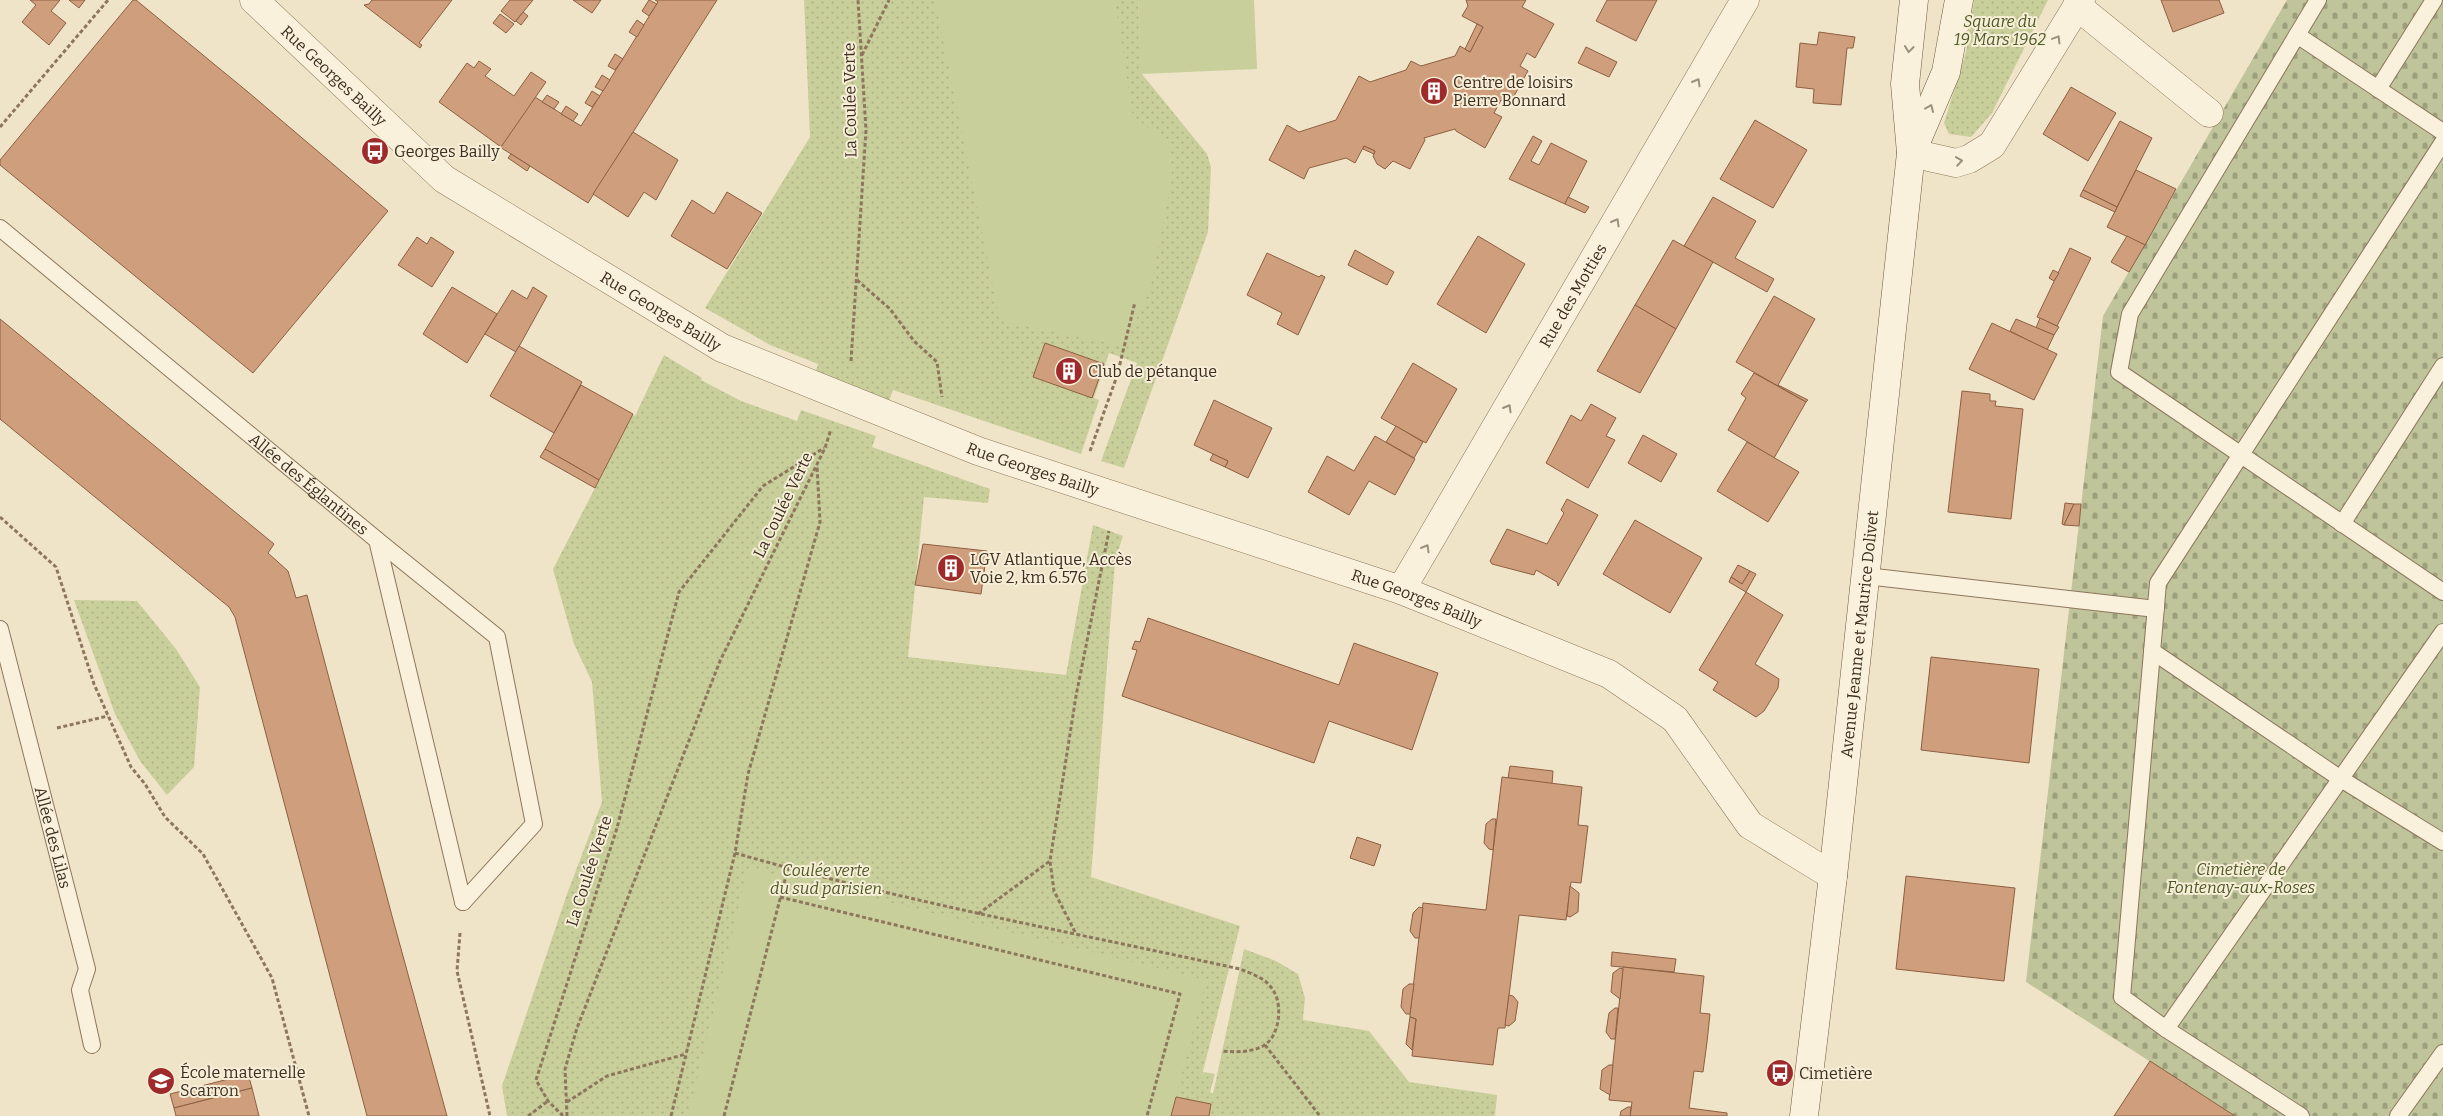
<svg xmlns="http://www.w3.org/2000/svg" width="2443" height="1116" viewBox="0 0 2443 1116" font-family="Bitter,serif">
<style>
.grass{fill:url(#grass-dots)}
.cemetery{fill:url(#cemetery-stones)}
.pitch{fill:#c9cf9b}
.building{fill:#cf9f7d;stroke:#8d5f41}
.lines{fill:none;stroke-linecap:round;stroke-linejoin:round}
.lane-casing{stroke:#8d765c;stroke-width:18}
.street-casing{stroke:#8d765c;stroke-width:29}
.secondary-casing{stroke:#6f573f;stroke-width:29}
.path{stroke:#8d765c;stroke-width:3;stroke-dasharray:4 2.5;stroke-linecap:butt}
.lane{stroke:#faf1dc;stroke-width:16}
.street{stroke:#faf1dc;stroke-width:28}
.secondary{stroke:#faf1dc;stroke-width:28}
.oneway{stroke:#9c907e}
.labels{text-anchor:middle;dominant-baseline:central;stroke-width:4;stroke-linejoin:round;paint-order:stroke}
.park-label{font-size:16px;font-style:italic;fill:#4d5a26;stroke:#f7eed8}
.street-label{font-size:16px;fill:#3d2e20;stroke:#f7eed8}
.poi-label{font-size:16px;fill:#3d2e20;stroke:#f7eed8;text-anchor:start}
</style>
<defs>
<pattern id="grass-dots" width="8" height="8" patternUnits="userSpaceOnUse" patternTransform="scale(1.25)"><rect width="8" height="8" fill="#c9cf9b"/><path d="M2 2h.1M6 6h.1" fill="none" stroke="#aeb285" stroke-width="1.8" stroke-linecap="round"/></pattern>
<pattern id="cemetery-stones" width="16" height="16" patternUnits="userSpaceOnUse" patternTransform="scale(1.25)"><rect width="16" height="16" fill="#bfc49a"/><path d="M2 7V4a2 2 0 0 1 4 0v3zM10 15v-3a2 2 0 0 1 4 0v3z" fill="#9ca07d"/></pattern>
</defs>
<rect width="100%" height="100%" fill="#f0e4c8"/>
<g class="grass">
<polygon points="804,0 1138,0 1142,74 1207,154 1211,167 1208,232 1124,468 1101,461 1137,363 1109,353 1094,398 1099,400 1081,454 893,390 889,401 815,375 818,364 770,345 705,308 810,137"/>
<polygon points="1974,0 2048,0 1992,113 1971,137 1949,134 1944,123 1966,52"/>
<polygon points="664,355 702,378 701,380 741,401 797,421 801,410 876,436 872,447 990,489 988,503 924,497 908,657 1066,675 1093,525 1123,536 1115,561 1091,877 1240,926 1202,1075 1204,1072 1215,1074 1210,1092 1213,1094 1244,949 1276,961 1298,974 1305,998 1303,1020 1369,1031 1409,1082 1497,1095 1495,1116 507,1116 502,1086 567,894 602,802 592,682 574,644 553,569 633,415 635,416"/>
<polygon points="74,600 137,601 176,649 200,687 194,767 167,795 140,761 115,714"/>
</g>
<polygon class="cemetery" points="2287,0 2443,0 2443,1116 2235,1116 2026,982 2103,316"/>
<g class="pitch">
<polygon points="935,0 1115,0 1133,117 1168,141 1172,178 1150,289 1124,346 1000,321"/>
<polygon points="1138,0 1254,0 1257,69 1141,74"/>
<polygon points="748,868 1206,980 1171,1116 688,1116"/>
</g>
<g class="building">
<polygon points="30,0 60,0 51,11 66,23 49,45 22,22 36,5"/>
<polygon points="69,0 85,0 79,8"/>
<polygon points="133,0 136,0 248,92 388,211 253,373 0,165 0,160"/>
<polygon points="372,0 452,0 419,43 422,45 420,48 364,5 369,4"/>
<polygon points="510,0 533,0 515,22 501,11"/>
<polygon points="573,0 601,0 592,13"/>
<polygon points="649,0 657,4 649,16 642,11"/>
<polygon points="655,0 717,0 588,203 500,147 535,97 581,126 658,2"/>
<polygon points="1466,0 1526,0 1522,7 1554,24 1535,58 1527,53 1520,66 1528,71 1509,105 1501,100 1494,113 1502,117 1485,148 1456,131 1455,129 1424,138 1425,140 1410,169 1393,161 1385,169 1377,164 1373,156 1375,151 1364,146 1355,163 1346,158 1309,168 1304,179 1269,160 1287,125 1299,132 1336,120 1359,76 1370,82 1406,70 1411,61 1421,66 1455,56 1460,46 1470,52 1483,27 1462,16 1468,6"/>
<polygon points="1607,0 1657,0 1636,41 1596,21"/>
<polygon points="2161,0 2219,0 2224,13 2173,32"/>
<polygon points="523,12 528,16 521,25 516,21"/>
<polygon points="500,14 514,24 506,33 493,23"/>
<polygon points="637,20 644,25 637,37 629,32"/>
<polygon points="1477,24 1483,27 1470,52 1465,49"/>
<polygon points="1819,32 1855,37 1853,48 1847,48 1841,105 1813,103 1814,89 1796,87 1800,43 1817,45"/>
<polygon points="1586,47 1617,62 1609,77 1578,63"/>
<polygon points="615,54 623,59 615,70 608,66"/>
<polygon points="479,61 491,69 485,76 514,96 531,72 546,82 501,147 439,102 467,63 474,68"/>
<polygon points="602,75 610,80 603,91 595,87"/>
<polygon points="2071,87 2116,113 2088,161 2043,134"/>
<polygon points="592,91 600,96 592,107 585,103"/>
<polygon points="547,95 559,102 554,109 542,102"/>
<polygon points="566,106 578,114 573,121 561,114"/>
<polygon points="1755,120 1807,150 1773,208 1720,179"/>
<polygon points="2120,121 2152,138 2117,207 2083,190"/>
<polygon points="633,132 678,160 656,200 644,192 628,217 593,194"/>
<polygon points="1533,136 1542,141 1531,161 1539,165 1551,143 1587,161 1565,204 1509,179"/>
<polygon points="1364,146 1375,151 1374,154 1363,149"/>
<polygon points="511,154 530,166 527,171 508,158"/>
<polygon points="2136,170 2176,189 2145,245 2107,227"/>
<polygon points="2083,190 2117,207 2115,212 2080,196"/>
<polygon points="727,192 762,213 727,269 671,236 692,200 714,214"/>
<polygon points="1568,197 1589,207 1585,213 1565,204"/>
<polygon points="1713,197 1756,221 1735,258 1774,279 1767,292 1684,246"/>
<polygon points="1478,236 1525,264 1486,333 1437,304"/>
<polygon points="2127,236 2145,245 2129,272 2111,262"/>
<polygon points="417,237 427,244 431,237 454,252 432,287 398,265"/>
<polygon points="1673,240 1713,262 1676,329 1635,305"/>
<polygon points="2070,248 2091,258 2057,326 2037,317"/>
<polygon points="1355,250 1394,272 1387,285 1348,265"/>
<polygon points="1267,253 1319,277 1321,275 1325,277 1298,335 1277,324 1282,313 1247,295"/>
<polygon points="2053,270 2059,273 2054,281 2049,278"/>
<polygon points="452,287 497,314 467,363 423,334"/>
<polygon points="533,287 547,296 516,352 485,334 512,290 527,299"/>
<polygon points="1774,296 1815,319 1778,385 1808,400 1806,402 1736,362"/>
<polygon points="1635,305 1676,329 1640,393 1597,371"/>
<polygon points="2040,318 2059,327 2054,335 2036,328"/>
<polygon points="0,319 274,544 268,553 288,571 296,598 307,595 392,916 447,1116 367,1116 235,617 229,607 0,419"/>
<polygon points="2016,319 2054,335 2047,350 2010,331"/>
<polygon points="1992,323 2057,354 2034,400 1969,369"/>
<polygon points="1045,343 1104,364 1092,398 1033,377"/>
<polygon points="519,346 582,382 554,433 490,396"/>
<polygon points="1413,363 1457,389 1426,443 1381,418"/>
<polygon points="1754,373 1806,402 1774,458 1728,430 1746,398 1741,394"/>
<polygon points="581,385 633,414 599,480 545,449"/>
<polygon points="1962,391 1990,394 1990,401 1996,401 1995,406 2023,409 2011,519 1948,512"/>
<polygon points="1214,400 1272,428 1248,478 1225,467 1228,461 1194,445"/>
<polygon points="1591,404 1616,418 1606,436 1615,440 1588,488 1546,463 1571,415 1581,421"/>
<polygon points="1396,426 1423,442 1414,458 1386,442"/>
<polygon points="1643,435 1677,454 1661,482 1628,463"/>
<polygon points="1375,436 1415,459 1395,495 1369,481 1349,515 1308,492 1327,456 1354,471"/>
<polygon points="1747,442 1799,472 1768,522 1717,491"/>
<polygon points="545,449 599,480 595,488 540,457"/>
<polygon points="1213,454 1228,461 1225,467 1210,460"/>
<polygon points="1567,499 1598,515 1558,586 1557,582 1536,570 1534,575 1492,564 1490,561 1507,529 1547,544 1564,513 1561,510"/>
<polygon points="2065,503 2074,504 2064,525 2062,524"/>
<polygon points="2074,504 2081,504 2079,526 2064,525"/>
<polygon points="1635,520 1702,558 1670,613 1603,574"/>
<polygon points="923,544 987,551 981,594 915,585"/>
<polygon points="1738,565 1750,571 1742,584 1731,577"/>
<polygon points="1750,571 1756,574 1746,592 1729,582 1731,577 1742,584"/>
<polygon points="1746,592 1783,615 1755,664 1779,679 1778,688 1764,711 1756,717 1713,690 1718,682 1699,670"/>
<polygon points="1148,618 1339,685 1354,643 1438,673 1412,750 1329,721 1314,763 1122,696 1137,650 1132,649 1135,641 1140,642"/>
<polygon points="1931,657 2039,669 2029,763 1921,750"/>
<polygon points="1510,766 1553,771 1552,784 1508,778"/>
<polygon points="1502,777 1582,787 1578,825 1588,826 1581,883 1571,882 1566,920 1519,915 1505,1028 1498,1028 1493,1065 1412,1056 1416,1019 1410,1017 1410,1014 1423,903 1486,910"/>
<polygon points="1492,819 1496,819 1493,850 1489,849 1484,843 1486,824"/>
<polygon points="1357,837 1381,845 1374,866 1350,858"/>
<polygon points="1906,876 2015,888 2004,981 1896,969"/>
<polygon points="1570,886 1579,893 1578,912 1570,917 1567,916"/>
<polygon points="1419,907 1423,908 1419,938 1415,938 1410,931 1413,913"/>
<polygon points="1612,952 1676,959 1674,972 1611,966"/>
<polygon points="1623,967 1704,976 1700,1013 1710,1014 1707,1042 1703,1072 1694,1071 1689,1108 1727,1113 1727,1116 1630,1116 1632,1102 1609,1100"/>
<polygon points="1620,968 1623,969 1620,999 1611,992 1613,973"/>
<polygon points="1409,984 1414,984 1410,1014 1406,1014 1401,1007 1403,989"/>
<polygon points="1509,995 1513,996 1518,1002 1515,1021 1509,1026 1505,1025"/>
<polygon points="1615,1008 1618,1008 1615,1039 1611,1039 1606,1032 1609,1013"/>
<polygon points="1410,1017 1416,1019 1412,1050 1406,1044"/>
<polygon points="2150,1061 2235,1116 2114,1116"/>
<polygon points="1609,1065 1613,1065 1610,1095 1600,1089 1602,1070"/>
<polygon points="248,1074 252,1088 174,1108 170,1094"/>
<polygon points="252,1088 259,1116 176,1116 174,1108"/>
<polygon points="1176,1097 1211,1104 1209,1116 1171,1116"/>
<polygon points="1628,1107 1631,1107 1630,1116 1620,1116 1621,1111"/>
</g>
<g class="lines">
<g class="lane-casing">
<g id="lane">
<polyline points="2318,0 2130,314 2119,372 2443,592"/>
<polyline points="2297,35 2443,132"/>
<polyline points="2378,89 2434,0"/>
<path id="s1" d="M0,228L377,540L463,902"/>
<polyline points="2342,524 2443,366"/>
<polyline points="377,540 497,637 534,824 463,902"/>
<polyline points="1866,576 2156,609"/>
<path id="s2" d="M0,629L87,969L80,990L92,1045"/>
<polyline points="2152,651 2341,779 2443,842"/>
<polyline points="2166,1029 2122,997 2158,583 2443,142"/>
<polyline points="2301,1116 2166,1029 2443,632"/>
<polyline points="2398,1116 2443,1053"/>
</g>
</g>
<g class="street-casing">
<g id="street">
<path id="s3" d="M254,0L444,179L722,348L978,451L1401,590L1609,674L1675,719L1750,825L1833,876"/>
<polyline points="2077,6 2209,113"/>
<polyline points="1911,153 1956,163 1969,159 1992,145 2081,0"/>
<path id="s4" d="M1401,590L1745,0"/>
</g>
</g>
<g class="secondary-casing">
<g id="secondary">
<polyline points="1913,149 1946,72 1959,0"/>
<path id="s5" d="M1804,1116L1833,876L1911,153L1905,84L1914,0"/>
</g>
</g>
<g class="path">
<polyline points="862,55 889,0"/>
<polyline points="0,127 108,0"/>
<polyline points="857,280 890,309 914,341 937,362 942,397"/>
<polyline points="851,361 866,130 858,0"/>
<polyline points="1090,451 1117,376 1135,302"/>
<polyline points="0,517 56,567 94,684 131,767 145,784 165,817 203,854 272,978 309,1116"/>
<polyline points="57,728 108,716"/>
<path d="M735,853C901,901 1071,932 1240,969C1252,974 1266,978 1273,990C1283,1004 1280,1037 1263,1046C1249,1053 1235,1052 1221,1051"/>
<polyline points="780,897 1180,994 1147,1116"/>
<polyline points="978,914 1050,861"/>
<polyline points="1075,932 1054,891 1050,861 1076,696 1109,531"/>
<polyline points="460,933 457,971 490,1116"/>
<polyline points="1265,1045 1320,1116"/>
<polyline points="567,1102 607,1076 686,1054"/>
<polyline points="528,1116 548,1101"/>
<polyline points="563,1116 548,1101 536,1080 617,828 679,592 763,486 824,448"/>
<polyline points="567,1116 565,1069 577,1028 720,661 825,448 831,429"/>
<polyline points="671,1116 735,853 748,774 820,522 817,466"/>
<polyline points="724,1116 788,868"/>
</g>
<use href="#lane" class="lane"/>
<use href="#street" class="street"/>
<use href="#secondary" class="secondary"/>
</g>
<defs><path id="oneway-chevron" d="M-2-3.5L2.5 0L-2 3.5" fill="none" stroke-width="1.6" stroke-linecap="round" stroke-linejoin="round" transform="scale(1.25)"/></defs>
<g class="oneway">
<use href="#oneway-chevron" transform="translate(2057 39) rotate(-59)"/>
<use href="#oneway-chevron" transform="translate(1909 49) rotate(96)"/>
<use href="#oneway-chevron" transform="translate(1697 82) rotate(-60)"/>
<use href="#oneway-chevron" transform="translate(1930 108) rotate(-67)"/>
<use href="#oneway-chevron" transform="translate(1959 161) rotate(-8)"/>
<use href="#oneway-chevron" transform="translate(1616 222) rotate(-60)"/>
<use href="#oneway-chevron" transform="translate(1508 408) rotate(-60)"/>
<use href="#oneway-chevron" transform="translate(1426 548) rotate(-60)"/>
</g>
<defs>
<g id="building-disc" transform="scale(1.4375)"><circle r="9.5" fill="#9e2a2b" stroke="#f7eed8"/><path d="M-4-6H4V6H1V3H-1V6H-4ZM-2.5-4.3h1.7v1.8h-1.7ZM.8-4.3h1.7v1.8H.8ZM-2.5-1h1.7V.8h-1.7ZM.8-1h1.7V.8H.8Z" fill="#fff"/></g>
<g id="bus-disc" transform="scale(1.4375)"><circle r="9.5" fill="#9e2a2b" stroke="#f7eed8"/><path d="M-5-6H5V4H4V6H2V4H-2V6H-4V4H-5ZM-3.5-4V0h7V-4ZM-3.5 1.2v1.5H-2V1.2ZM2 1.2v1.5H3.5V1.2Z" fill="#fff"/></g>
<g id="school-disc" transform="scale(1.4375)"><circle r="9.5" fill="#9e2a2b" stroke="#f7eed8"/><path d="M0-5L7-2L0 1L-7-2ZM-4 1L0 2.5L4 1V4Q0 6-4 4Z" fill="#fff"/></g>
</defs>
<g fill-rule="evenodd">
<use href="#building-disc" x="1434" y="91"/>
<use href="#bus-disc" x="375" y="151"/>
<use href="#building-disc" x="1069" y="371"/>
<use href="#building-disc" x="951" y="568"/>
<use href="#bus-disc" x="1780" y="1073"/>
<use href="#school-disc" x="161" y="1081"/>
</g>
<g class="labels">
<g class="park-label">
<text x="2000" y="21">Square du<tspan x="2000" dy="18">19 Mars 1962</tspan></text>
<text x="2241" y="869">Cimetière de<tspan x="2241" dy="18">Fontenay-aux-Roses</tspan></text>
<text x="826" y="870">Coulée verte<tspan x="826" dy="18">du sud parisien</tspan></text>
</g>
<g class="street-label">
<text stroke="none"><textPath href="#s3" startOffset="110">Rue Georges Bailly</textPath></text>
<text transform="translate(850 100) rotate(-91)">La Coulée Verte</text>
<text stroke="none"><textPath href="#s4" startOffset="341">Rue des Motties</textPath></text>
<text stroke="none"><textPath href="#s3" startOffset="515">Rue Georges Bailly</textPath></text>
<text stroke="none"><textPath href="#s3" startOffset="920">Rue Georges Bailly</textPath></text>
<text stroke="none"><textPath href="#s1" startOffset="401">Allée des Églantines</textPath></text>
<text transform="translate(783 505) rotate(-64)">La Coulée Verte</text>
<text stroke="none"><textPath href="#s3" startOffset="1325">Rue Georges Bailly</textPath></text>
<text stroke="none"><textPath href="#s5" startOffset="485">Avenue Jeanne et Maurice Dolivet</textPath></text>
<text stroke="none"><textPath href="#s2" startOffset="215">Allée des Lilas</textPath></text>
<text transform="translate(589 871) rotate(-72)">La Coulée Verte</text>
</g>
<g class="poi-label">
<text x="1453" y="82">Centre de loisirs<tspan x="1453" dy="18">Pierre Bonnard</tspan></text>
<text x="394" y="151">Georges Bailly</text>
<text x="1088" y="371">Club de pétanque</text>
<text x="970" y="559">LGV Atlantique, Accès<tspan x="970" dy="18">Voie 2, km 6.576</tspan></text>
<text x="180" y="1072">École maternelle<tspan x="180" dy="18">Scarron</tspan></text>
<text x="1799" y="1073">Cimetière</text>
</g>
</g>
</svg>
